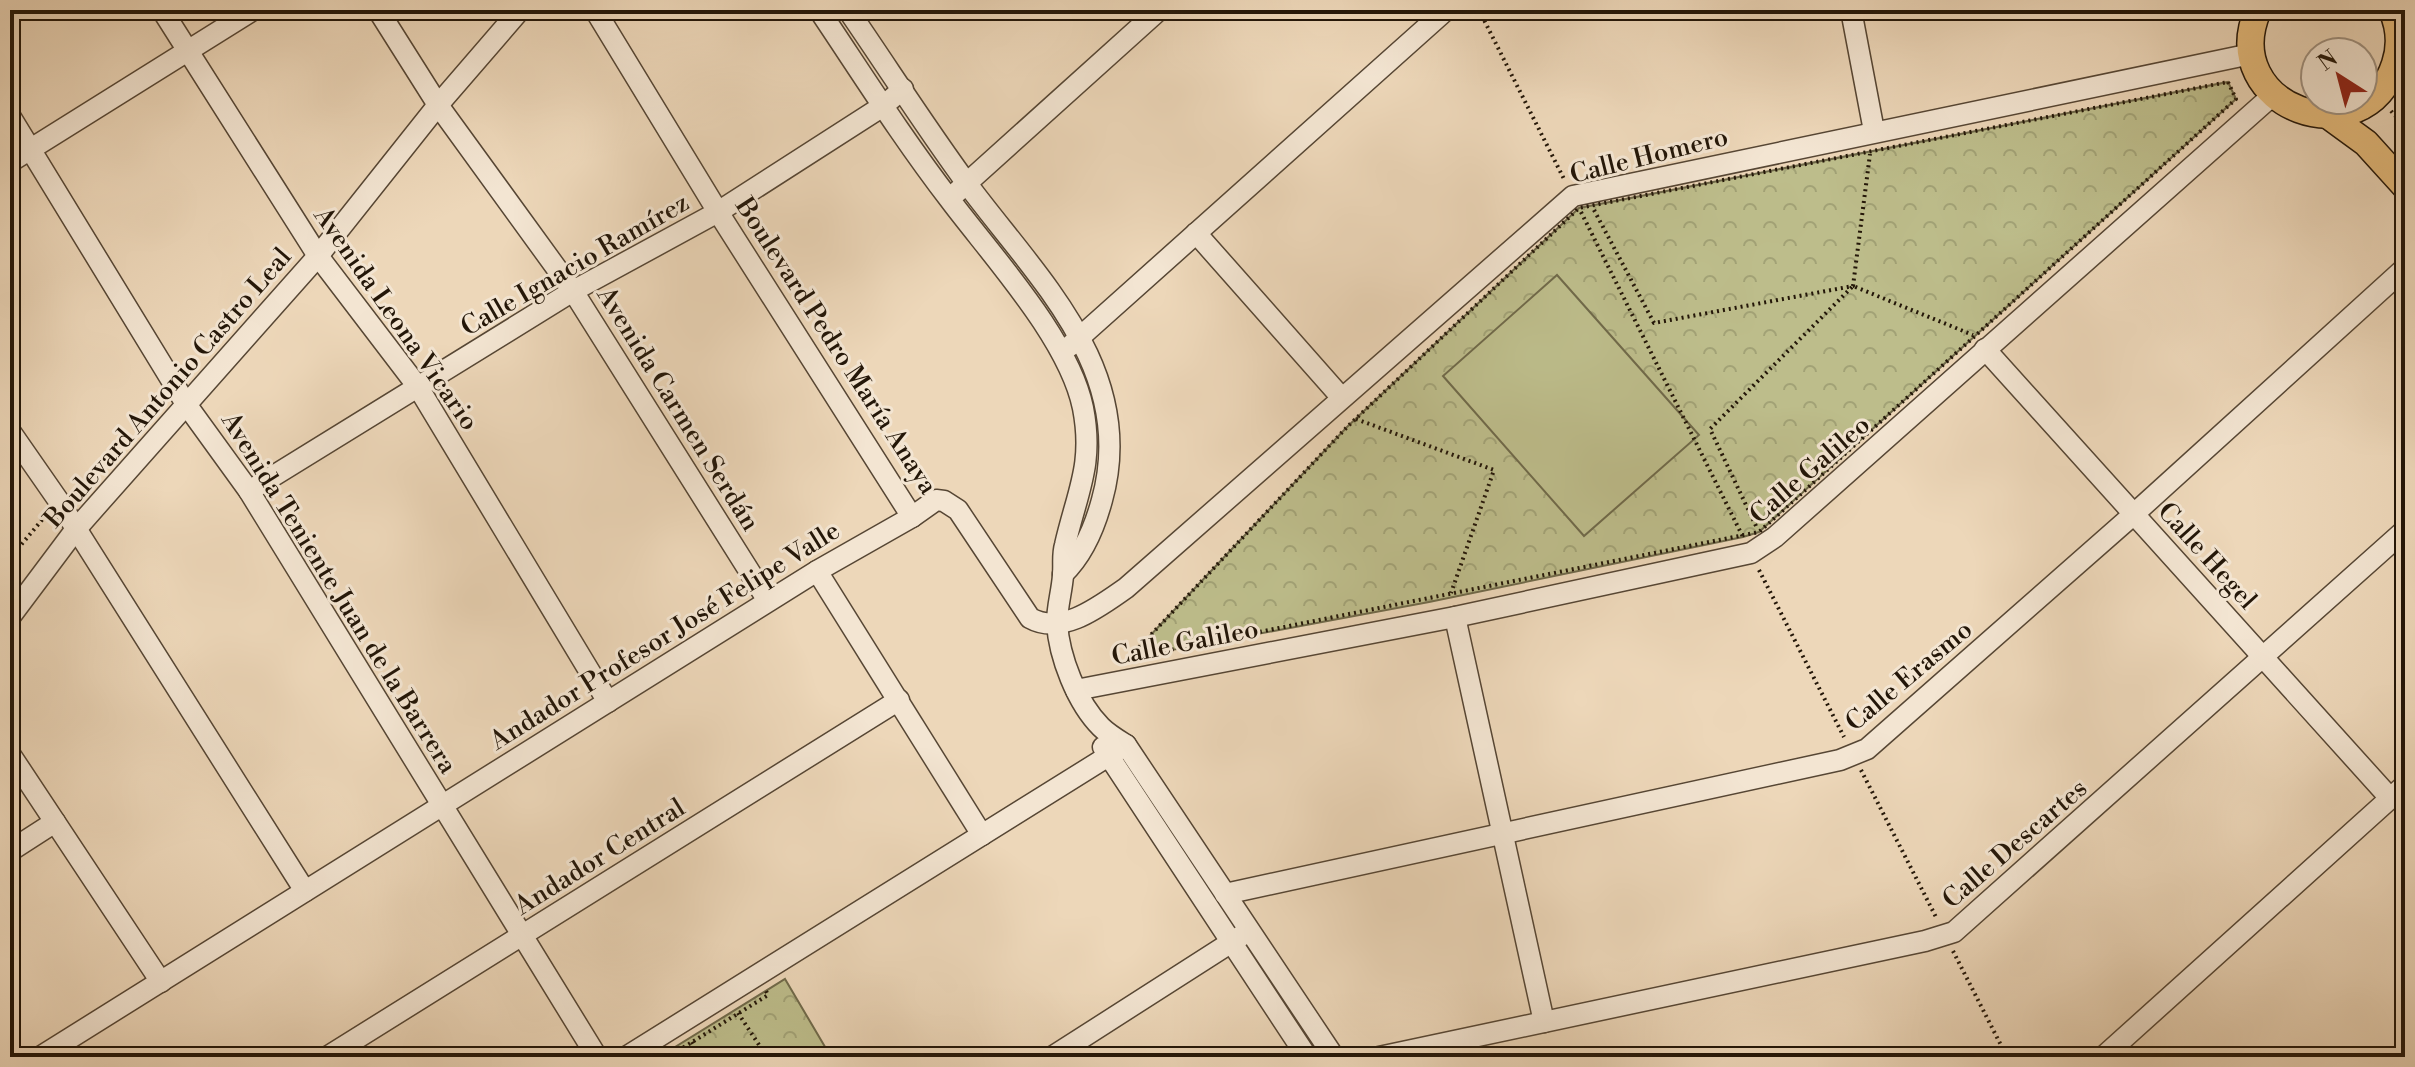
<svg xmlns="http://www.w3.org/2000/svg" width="2415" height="1067" viewBox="0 0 2415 1067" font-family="'Libre Bodoni',serif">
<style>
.park{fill:url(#park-crowns);stroke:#706a4a;stroke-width:2}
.garden{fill:#bdbd8b;stroke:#706a4a;stroke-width:2}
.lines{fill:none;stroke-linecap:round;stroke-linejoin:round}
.minor-casing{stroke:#564634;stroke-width:23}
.major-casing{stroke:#231608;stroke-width:29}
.path{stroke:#231608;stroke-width:4;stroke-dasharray:2 4;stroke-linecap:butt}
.minor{stroke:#f3e5d2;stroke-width:20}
.major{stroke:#e6bc7c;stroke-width:26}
.labels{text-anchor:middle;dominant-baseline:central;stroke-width:6;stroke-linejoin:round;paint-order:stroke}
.street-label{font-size:26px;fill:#231608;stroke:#f3e5d2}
</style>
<defs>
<pattern id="park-crowns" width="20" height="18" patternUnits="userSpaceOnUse" patternTransform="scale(2)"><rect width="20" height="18" fill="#bdbd8b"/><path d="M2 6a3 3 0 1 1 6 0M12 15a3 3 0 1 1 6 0" fill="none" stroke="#a2a276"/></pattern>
</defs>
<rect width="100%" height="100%" fill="#edd7b9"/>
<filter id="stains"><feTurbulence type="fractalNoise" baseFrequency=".0025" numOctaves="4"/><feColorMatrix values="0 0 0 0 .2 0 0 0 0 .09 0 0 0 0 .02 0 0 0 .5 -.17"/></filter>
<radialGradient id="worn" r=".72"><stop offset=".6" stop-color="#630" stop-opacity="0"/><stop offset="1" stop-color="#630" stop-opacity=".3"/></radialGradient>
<g class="park">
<polygon points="2228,82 2236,99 1759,532 1743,537 1429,602 1129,658 1347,427 1579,208"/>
<polygon points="785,979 831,1057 659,1057"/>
</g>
<polygon class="garden" points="1557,275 1699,435 1584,536 1443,376"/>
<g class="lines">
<g class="minor-casing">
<g id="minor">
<polyline points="162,10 318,256 418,387 608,702"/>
<polyline points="378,10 438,105 573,291 768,601"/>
<polyline points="595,10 718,212 912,517"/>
<path d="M819,10C862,74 903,139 950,200C992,256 1069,339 1083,408C1094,465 1077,492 1065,545C1062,555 1064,564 1063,575C1062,591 1057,606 1057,623C1059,657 1077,703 1101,727C1108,734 1118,740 1126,745L1334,1057"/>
<path d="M848,10C888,68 926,128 968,185C1038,279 1138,371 1102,500C1095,526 1083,555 1063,574"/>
<polyline points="1851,10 1874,131"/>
<polyline points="10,116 186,404 249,491 597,1057"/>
<polyline points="10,162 253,10"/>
<polyline points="957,192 1159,10"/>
<polyline points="1196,233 1341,397"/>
<polyline points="1070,346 1446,10"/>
<polyline points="1985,349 2390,798"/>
<polyline points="10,431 58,500 305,891"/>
<polyline points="249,491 573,291 718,212 883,106 903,89"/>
<polyline points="817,571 982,835"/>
<polyline points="10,617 76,529 318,256 438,105 520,10"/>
<polyline points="1455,617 1544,1022"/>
<polyline points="1076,690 1455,617 1751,553 1775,537 2273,95"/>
<polyline points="1103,747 1307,1057"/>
<polyline points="10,754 161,982"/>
<polyline points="10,851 55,822"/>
<polyline points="1225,894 1840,760 1867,749 2134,514 2405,268"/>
<path d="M40,1057L817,571L912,517L936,500L944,501L958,510L1030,618C1062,636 1100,606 1126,588L1573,196L2251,54"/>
<polyline points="327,1057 899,700"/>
<polyline points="626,1057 1126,745"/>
<polyline points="1052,1057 1241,936"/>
<polyline points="1379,1057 1925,941 1954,932 2405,530"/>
<polyline points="2103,1057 2405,785"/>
</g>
</g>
<g class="major-casing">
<g id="major">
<path d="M2258,10C2216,107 2364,160 2395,64C2401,46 2400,28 2392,10"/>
<polyline points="2329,116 2366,143 2405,186"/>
</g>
</g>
<g class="path">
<polyline points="1479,10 1564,179"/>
<polygon points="2228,82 2236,99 1759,532 1129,658 1347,427 1579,208"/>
<polyline points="2391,111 2405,127"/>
<polyline points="1594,210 1654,323 1853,286 1870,154"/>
<polyline points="1581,212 1743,537"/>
<polyline points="1356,419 1494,470 1451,593"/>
<polyline points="1756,526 1710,429 1853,286 1973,335"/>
<polyline points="10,558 47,514"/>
<polyline points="1759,570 1844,737"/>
<polyline points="1861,770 1937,919"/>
<polyline points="1953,951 2007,1057"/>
<polyline points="738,1013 767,1057"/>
<polyline points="692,1042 701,1057"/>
<polyline points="668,1057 768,995 766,991"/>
</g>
<use href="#minor" class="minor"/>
<use href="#major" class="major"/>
</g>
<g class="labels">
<g class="street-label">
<text transform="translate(1649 156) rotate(-14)">Calle Homero</text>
<text transform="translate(575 265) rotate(-30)">Calle Ignacio Ramírez</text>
<text transform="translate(396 319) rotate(55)">Avenida Leona Vicario</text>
<text transform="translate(836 346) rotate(57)">Boulevard Pedro María Anaya</text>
<text transform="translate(168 388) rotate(-49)">Boulevard Antonio Castro Leal</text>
<text transform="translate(678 409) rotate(58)">Avenida Carmen Serdán</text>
<text transform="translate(1810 470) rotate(-41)">Calle Galileo</text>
<text transform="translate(2207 556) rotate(48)">Calle Hegel</text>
<text transform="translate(339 593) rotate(58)">Avenida Teniente Juan de la Barrera</text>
<text transform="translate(665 636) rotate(-32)">Andador Profesor José Felipe Valle</text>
<text transform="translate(1185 643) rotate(-11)">Calle Galileo</text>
<text transform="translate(1909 676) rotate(-40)">Calle Erasmo</text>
<text transform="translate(2015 844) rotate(-41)">Calle Descartes</text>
<text transform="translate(600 857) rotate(-32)">Andador Central</text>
</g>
</g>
<rect width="2415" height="1067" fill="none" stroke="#edd7b9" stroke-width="40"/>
<rect x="12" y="12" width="2391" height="1043" fill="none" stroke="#231608" stroke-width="4"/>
<rect x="20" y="20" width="2375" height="1027" fill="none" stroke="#231608" stroke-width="2"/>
<g transform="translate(2339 76) rotate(324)"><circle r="38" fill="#f3e5d2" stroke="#a09281" stroke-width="2"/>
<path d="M0-6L14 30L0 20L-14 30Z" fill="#8f2418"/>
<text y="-12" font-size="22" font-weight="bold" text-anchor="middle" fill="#231608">N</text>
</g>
<rect width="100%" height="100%" filter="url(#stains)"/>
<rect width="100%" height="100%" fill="url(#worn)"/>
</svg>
